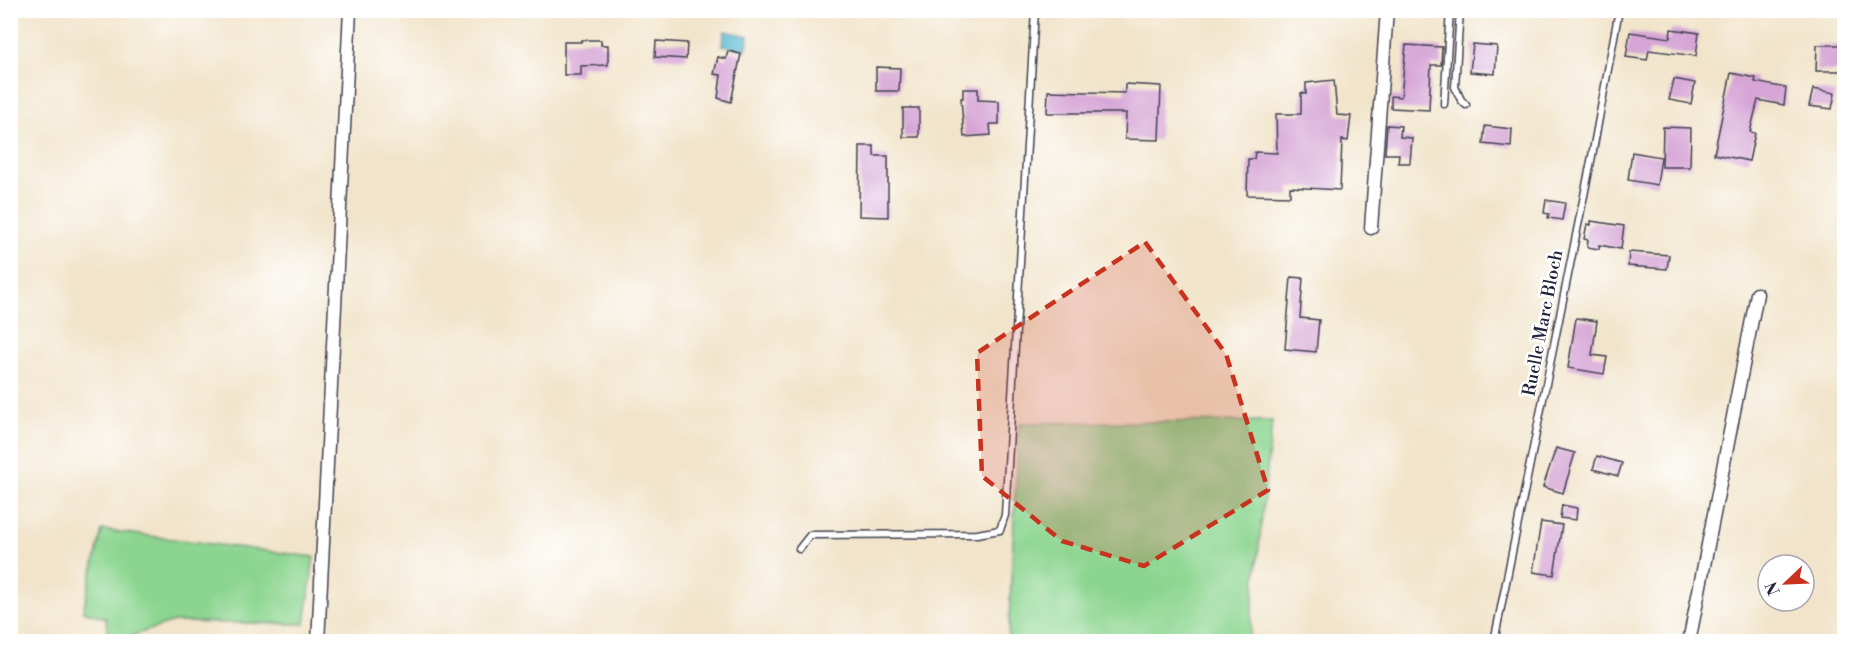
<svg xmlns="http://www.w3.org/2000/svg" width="1855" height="652" viewBox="0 0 1855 652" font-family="'Libre Bodoni',serif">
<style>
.green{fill:#8cd590;stroke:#577c66;stroke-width:1.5}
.water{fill:#4eb6cc;stroke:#386c84;stroke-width:1.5}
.building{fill:#d6a5d6}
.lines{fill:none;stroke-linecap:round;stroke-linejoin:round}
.lane-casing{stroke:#413f50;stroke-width:9}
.street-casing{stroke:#413f50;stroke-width:15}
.lane{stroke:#fff;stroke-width:6}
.street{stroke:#fff;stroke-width:12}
.marked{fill:#c8321e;fill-opacity:0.2;stroke:#c8321e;stroke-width:4.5;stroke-dasharray:12 8;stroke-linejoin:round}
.labels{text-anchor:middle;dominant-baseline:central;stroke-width:5;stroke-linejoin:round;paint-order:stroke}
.street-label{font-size:18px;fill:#22223b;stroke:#fff}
</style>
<rect width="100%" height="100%" fill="#fff"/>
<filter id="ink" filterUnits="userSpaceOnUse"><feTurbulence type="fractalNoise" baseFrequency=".0167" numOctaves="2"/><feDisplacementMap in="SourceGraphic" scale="12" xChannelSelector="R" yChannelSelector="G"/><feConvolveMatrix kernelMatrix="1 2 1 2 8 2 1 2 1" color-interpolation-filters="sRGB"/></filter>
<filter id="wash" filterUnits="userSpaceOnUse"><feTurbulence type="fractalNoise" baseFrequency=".008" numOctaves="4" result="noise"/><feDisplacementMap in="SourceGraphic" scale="24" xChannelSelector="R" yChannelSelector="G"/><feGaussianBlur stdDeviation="1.35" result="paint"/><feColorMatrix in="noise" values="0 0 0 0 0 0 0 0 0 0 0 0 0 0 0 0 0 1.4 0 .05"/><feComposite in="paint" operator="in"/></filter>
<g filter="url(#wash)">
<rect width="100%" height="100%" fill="#f1e4ca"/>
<g class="green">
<polygon points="1272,421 1249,641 1008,641 1019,423"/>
<polygon points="102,530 314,557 305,624 174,622 115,641 108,641 106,618 83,611"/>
</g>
<polygon class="water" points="725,31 749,36 746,50 722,45"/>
<g id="blocks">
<g class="building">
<polygon points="1671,29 1699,33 1696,56 1649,50 1647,60 1626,57 1630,32 1670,38"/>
<polygon points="581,40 601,40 601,45 608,45 608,65 581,66 581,75 564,75 564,42 581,42"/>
<polygon points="656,41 687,43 686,59 655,57"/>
<polygon points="1473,44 1497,46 1495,74 1470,72"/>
<polygon points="1406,45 1442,47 1441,65 1431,65 1429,110 1391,108 1391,96 1401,97"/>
<polygon points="1817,45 1845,45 1845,71 1816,71"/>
<polygon points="728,51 741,54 731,102 718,98 721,75 714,74 718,57 726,59"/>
<polygon points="876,67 900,68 899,91 876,91"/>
<polygon points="1731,73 1756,78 1755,82 1786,88 1784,105 1758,100 1750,132 1755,133 1749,161 1714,154"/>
<polygon points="1674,79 1695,83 1691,104 1669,100"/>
<polygon points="1334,80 1337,115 1351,116 1348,141 1342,140 1340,190 1290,187 1290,196 1247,195 1248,159 1254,159 1255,152 1277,153 1276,114 1301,114 1301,93 1306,94 1306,83"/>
<polygon points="1125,84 1161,86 1159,140 1125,139 1126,113 1047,113 1048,91 1125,93"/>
<polygon points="963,89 978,89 978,100 999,101 999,124 990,124 991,135 964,137 961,98 963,98"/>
<polygon points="1813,89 1835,93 1832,109 1809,106"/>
<rect x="903" y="108" width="16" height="29"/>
<polygon points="1387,125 1401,126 1400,137 1412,138 1410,163 1398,163 1399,154 1385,154"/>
<polygon points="1485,126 1512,129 1511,147 1483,144"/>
<polygon points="1663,127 1691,128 1690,167 1662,167"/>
<polygon points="860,146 874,146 874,156 888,156 888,217 859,216"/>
<polygon points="1632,152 1661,157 1657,185 1628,180"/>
<polygon points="1546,200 1565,203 1562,220 1548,218 1549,214 1544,213"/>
<polygon points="1591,221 1624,226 1621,249 1599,245 1599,249 1587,247 1588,240 1584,239 1587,224 1591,225"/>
<polygon points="1629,252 1669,255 1667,269 1628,266"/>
<polygon points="1291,277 1303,278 1300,318 1319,320 1316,352 1285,349"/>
<polygon points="1576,318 1597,321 1592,355 1607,357 1604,374 1568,368"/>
<polygon points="1556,448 1575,453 1563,493 1543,487"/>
<polygon points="1597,456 1622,463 1618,476 1593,469"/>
<polygon points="1562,505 1577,508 1576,520 1560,518"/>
<polygon points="1541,522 1562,525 1554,575 1533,572"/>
</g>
</g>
</g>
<g filter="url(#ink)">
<use href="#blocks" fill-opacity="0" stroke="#413f50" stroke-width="1.5"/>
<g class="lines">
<g class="lane-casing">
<g id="lane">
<polyline points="1460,10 1455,87 1461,100 1466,105"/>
<polyline points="1444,104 1450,10"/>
<polyline points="799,549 810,535 977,534 1000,530 1005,515 1035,10"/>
<polyline points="1494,642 1592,156 1619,10"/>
</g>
</g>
<g class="street-casing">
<g id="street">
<polyline points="1371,228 1387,10"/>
<polyline points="318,642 350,10"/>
<polyline points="1689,642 1757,294"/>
</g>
</g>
<use href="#lane" class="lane"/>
<use href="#street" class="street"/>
</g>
</g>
<path class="marked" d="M1145,242L1226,354L1268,490L1144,566L1062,541L982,476L977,353Z"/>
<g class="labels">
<g class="street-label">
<text transform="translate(1543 323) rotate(-79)">Ruelle Marc Bloch</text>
</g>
</g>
<rect width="1855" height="652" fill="none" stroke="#fff" stroke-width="36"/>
<g transform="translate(1786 583) rotate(247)"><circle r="28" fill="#ffffff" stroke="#a7a7b1" stroke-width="1.5"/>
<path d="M0-4.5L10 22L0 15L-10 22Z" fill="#c8321e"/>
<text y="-9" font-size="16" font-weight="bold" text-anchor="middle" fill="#22223b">N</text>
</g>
</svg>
